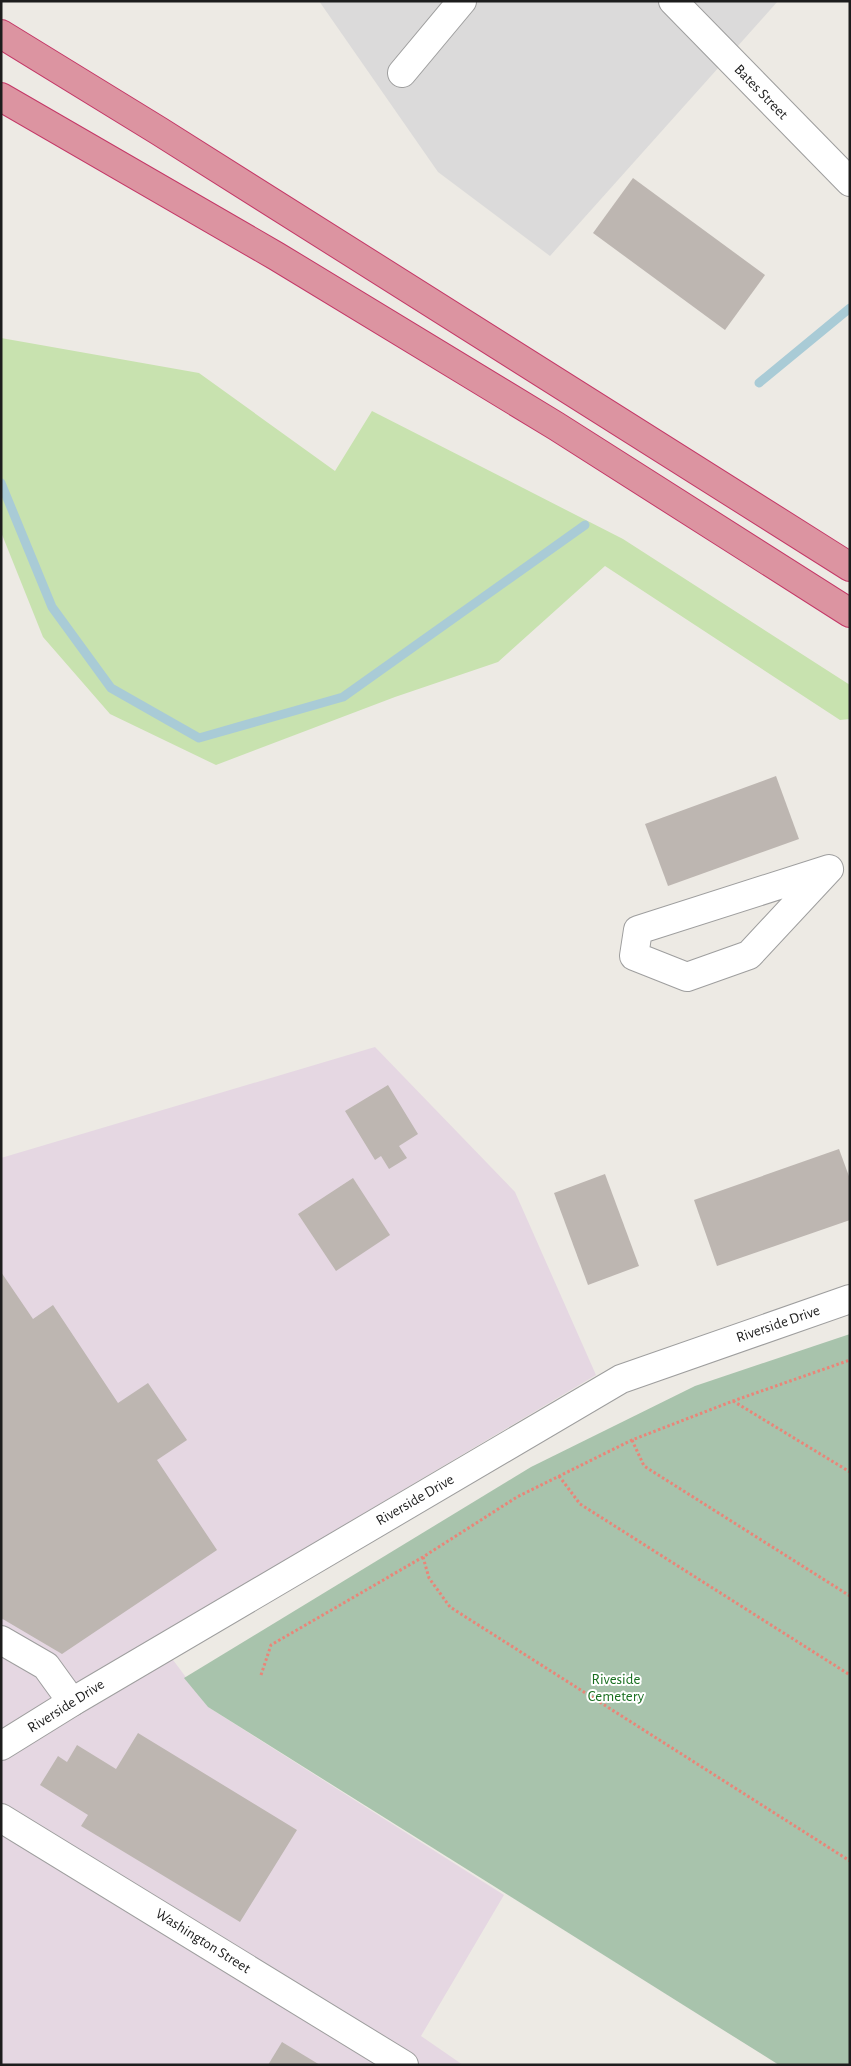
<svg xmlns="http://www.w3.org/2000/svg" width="851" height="2066" viewBox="0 0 851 2066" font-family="'Alegreya Sans',sans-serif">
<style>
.residential{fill:#dbdada}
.industrial{fill:#e5d7e2}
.grass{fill:#c8e2af}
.cemetery{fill:#a8c3ac}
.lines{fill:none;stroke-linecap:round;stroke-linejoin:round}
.stream{stroke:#a9cbd6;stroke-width:9}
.building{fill:#bdb6b1}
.minor-casing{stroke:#9e9e9e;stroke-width:30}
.highway-casing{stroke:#c43867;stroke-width:30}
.path{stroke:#ea8578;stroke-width:3;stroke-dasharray:2.5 2.5;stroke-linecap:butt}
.minor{stroke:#fff;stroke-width:28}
.highway{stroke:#dc94a1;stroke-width:28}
.labels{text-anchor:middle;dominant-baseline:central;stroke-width:4;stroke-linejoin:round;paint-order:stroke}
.street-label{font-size:15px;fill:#1d1d1d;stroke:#fff}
.park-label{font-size:15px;fill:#186e1f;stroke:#fff}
</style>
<rect width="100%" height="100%" fill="#edeae4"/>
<polygon class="residential" points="319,1 778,1 550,256 438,172"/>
<polygon class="industrial" points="375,1047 515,1192 596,1375 156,1637 208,1707 504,1895 421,2036 463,2065 1,2065 1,1158"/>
<polygon class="grass" points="1,338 199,373 335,471 372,411 623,539 850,685 850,719 840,720 605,566 498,662 395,697 216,765 110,714 43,637 1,532"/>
<polygon class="cemetery" points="850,1334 850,2065 779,2065 208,1707 184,1678 531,1467 695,1386"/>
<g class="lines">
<g class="stream">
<polyline points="759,383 850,308"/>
<polyline points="1,483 52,607 111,688 199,738 343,697 585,525"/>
</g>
</g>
<g class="building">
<polygon points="633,178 765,275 725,330 593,233"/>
<polygon points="776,776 799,839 668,886 645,824"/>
<polygon points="388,1085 418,1134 399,1146 407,1158 389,1169 381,1156 375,1160 345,1111"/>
<polygon points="839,1149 850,1179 850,1220 717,1266 694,1200"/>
<polygon points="605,1174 639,1266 588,1285 554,1193"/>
<polygon points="353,1178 390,1235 336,1271 298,1214"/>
<polygon points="1,1272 33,1319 53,1305 118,1403 148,1383 187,1440 157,1460 217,1550 62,1654 1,1618"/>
<polygon points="138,1733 297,1830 240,1922 81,1826 88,1815 40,1785 58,1756 67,1762 77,1745 116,1769"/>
<polygon points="282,2042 320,2065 268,2065"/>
</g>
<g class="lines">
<g class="minor-casing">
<g id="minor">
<polyline points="673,1 850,182"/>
<polyline points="402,73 462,1"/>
<polygon points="829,869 749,955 687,977 634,956 638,930"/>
<polyline points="1,1640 46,1666 72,1702"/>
<polyline points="1,1746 72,1702 621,1379 850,1299"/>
<polyline points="1,1818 404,2065"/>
</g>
</g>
<g class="highway-casing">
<g id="highway">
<polyline points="1,34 159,131 850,567"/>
<polyline points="1,97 276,256 556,426 850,613"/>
</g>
</g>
<g class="path">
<polyline points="733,1401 850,1472"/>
<polyline points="632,1440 644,1466 850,1596"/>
<polyline points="559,1476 580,1504 850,1675"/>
<polyline points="423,1557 429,1578 450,1607 850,1861"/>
<polyline points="261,1675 271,1645 423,1557 517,1497 632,1440 733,1401 850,1360"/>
</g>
<use href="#minor" class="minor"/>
<use href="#highway" class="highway"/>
</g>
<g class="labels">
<g class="street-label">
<text transform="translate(761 92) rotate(46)">Bates Street</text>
<text transform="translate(778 1324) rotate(-19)">Riverside Drive</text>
<text transform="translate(415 1500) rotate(-30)">Riverside Drive</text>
<text transform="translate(66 1706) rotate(-32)">Riverside Drive</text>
<text transform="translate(203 1941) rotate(32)">Washington Street</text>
</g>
<g class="park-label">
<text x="616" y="1679">Riveside<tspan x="616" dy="17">Cemetery</tspan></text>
</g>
</g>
<rect width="851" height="2066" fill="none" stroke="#1d1d1d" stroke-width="5"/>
</svg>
